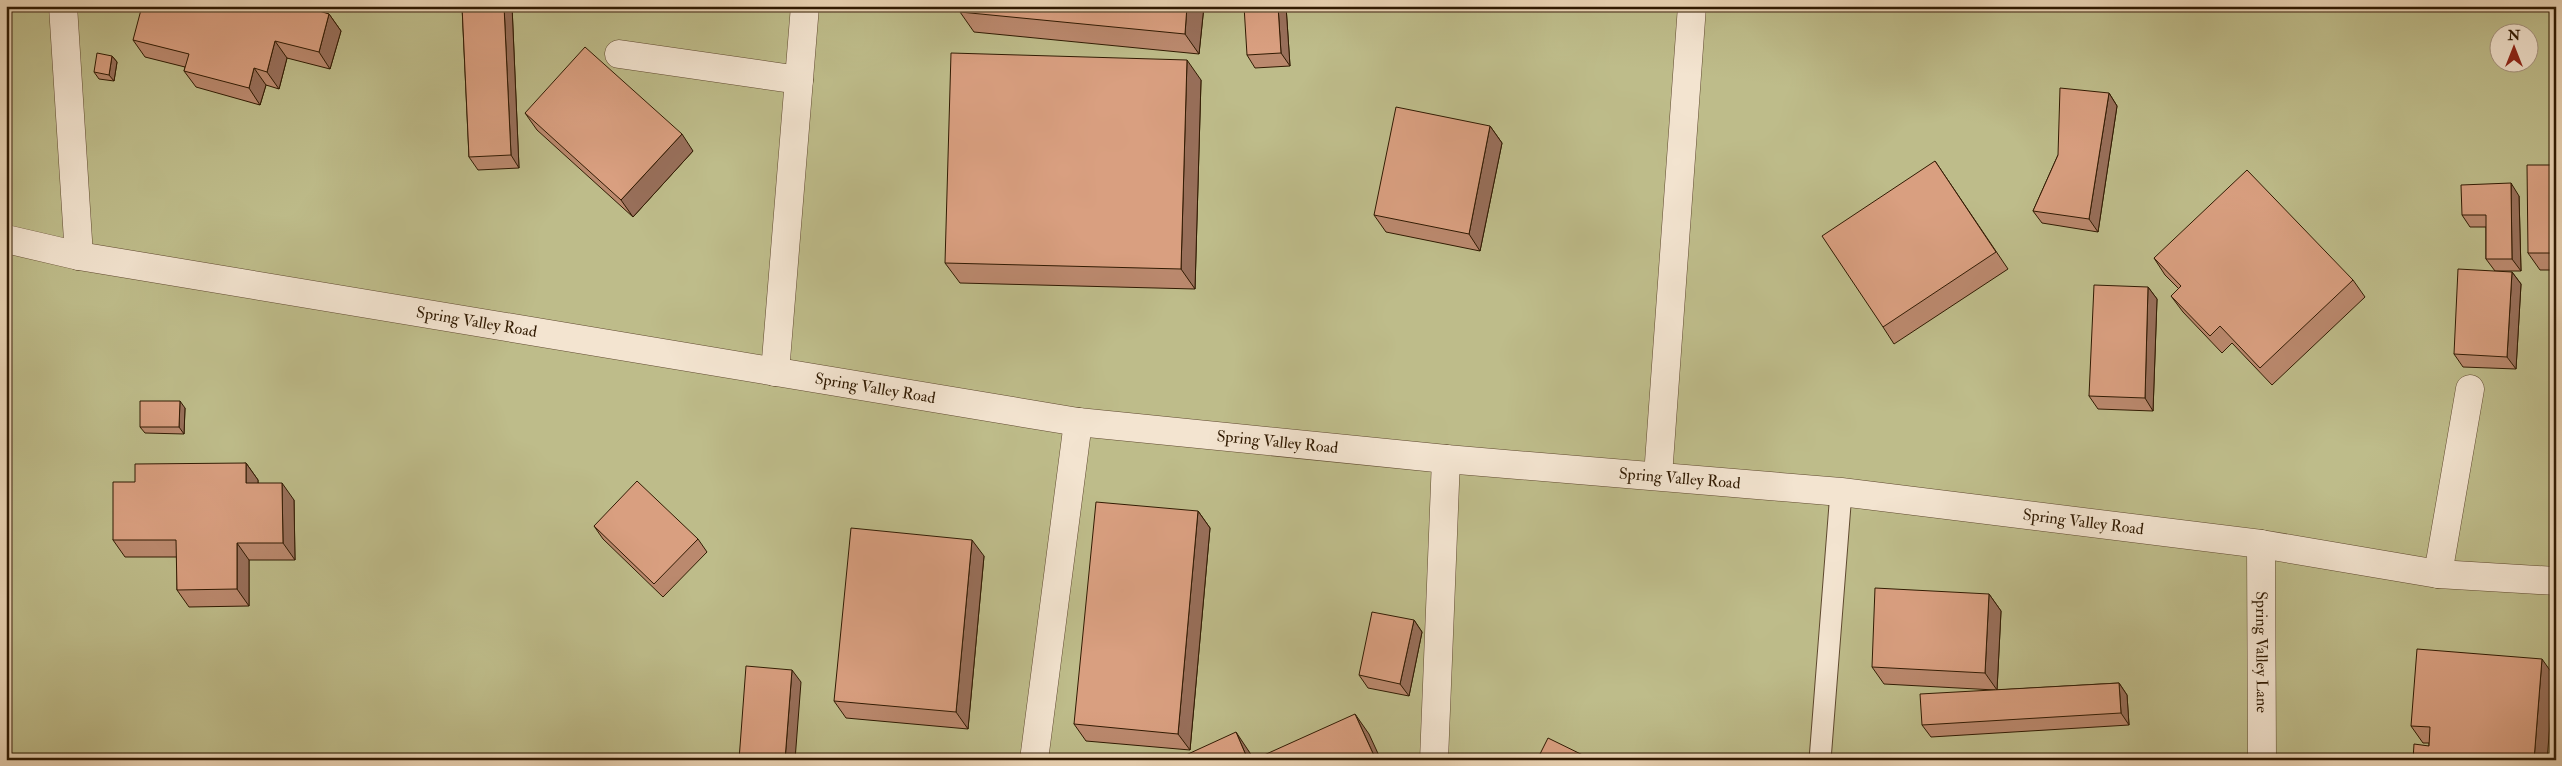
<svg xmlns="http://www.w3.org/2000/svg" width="2562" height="766" viewBox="0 0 2562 766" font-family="'IM FELL Double Pica',serif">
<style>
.green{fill:#bebc8a;stroke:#776b46;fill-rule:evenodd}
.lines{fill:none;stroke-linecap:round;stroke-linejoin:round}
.service-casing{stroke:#5f492f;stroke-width:23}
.minor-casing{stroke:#5f492f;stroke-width:29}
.tertiary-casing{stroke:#5f492f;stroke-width:29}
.service{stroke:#f3e4d0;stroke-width:21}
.minor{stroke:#f3e4d0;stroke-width:28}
.tertiary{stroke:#f3e4d0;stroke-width:28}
.wall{fill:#bb896e;stroke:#301a02}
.shaded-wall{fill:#986f5a;stroke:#301a02}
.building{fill:#d99f80;stroke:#301a02}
.labels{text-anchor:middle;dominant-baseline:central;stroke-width:4;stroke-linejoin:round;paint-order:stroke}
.street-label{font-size:16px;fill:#301a02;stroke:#f3e4d0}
</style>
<rect width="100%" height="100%" fill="#ecd6b7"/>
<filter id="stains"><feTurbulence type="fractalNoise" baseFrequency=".004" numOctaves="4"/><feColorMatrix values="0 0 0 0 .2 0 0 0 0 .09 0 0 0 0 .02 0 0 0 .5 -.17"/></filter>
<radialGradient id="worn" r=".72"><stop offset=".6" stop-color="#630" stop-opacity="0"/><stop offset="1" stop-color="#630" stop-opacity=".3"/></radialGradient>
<path class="green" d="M6,6H2556V760H6ZM2500,32H2530V62H2500Z"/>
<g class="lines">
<g class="service-casing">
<polyline id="service" points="1820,760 1841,492"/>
</g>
<g class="minor-casing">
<g id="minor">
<polyline points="63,6 79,256"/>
<polyline points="619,54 799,80"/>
<polyline points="775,372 805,6"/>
<polyline points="1658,476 1692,6"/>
<path id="s1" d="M2261,544L2262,760"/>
<polyline points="2438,574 2470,389"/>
<polyline points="1034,760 1078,422"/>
<polyline points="1434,760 1446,459"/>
</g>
</g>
<g class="tertiary-casing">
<g id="tertiary">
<path id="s2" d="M6,239L79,256L1078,422L1446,459L1841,492L2261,544L2438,574L2556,581"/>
</g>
</g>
<use href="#service" class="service"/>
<use href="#minor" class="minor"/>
<use href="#tertiary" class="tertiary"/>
</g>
<g class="wall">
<polygon points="462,6 512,6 519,168 478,170 469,157"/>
<polygon points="1204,6 1199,54 974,32 960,12"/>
<polygon points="1286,6 1290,66 1255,68 1247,55"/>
<polygon points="290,9 329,14 341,31 330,69 287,58 279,89 266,85 260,105 196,87 184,71 185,67 145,57 133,40"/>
<polygon points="112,56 117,62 114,81 99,79 94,72"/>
<polygon points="1201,80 1195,289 960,283 945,263"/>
<polygon points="2109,93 2117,106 2098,232 2042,223 2033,211 2058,155"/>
<polygon points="525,113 693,151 633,217 537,130"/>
<polygon points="1490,126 1502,143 1480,251 1386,232 1374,215"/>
<polygon points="1935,161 2008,269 1894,344 1883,327"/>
<polygon points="2556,165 2556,270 2540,270 2528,253"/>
<polygon points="2519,196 2521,271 2495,271 2486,259 2486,227 2470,227 2462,215"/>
<polygon points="2154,258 2353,280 2365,297 2272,385 2232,343 2222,353 2183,312 2171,296 2179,289 2165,275"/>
<polygon points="2512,272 2521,284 2516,369 2463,367 2454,354"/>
<polygon points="2148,287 2157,299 2153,411 2098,409 2089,396"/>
<polygon points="185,408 184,434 145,433 140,427"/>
<polygon points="246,463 258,480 258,483 294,500 295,560 249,560 249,606 189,607 177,590 177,557 125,557 113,540 135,482"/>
<polygon points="1198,511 1210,528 1190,750 1086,741 1074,724"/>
<polygon points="594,526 698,539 707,552 663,597 603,539"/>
<polygon points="984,556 968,729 846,718 834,701"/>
<polygon points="1989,594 2001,611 1997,690 2119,683 2127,695 2129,725 1931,737 1922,725 1995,690 1884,684 1872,667"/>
<polygon points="1414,620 1422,632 1409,696 1368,688 1359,675"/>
<polygon points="2554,676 2429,746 2429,743 2423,743 2411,726"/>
</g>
<g class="shaded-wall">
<polygon points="504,6 512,6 519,168 511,155"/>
<polygon points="1187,6 1204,6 1199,54 1185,34"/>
<polygon points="1278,6 1286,6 1290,66 1281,53"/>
<polygon points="329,14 341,31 330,69 319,52"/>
<polygon points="275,41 287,58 279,89 267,72"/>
<polygon points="112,56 117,62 114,81 109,75"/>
<polygon points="1187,60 1201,80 1195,289 1181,269"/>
<polygon points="254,68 266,85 260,105 249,88"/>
<polygon points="2109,93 2117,106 2098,232 2089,219"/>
<polygon points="1490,126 1502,143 1480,251 1469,234"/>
<polygon points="682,134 693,151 633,217 621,200"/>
<polygon points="2511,183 2519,196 2521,271 2512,259"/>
<polygon points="2512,272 2521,284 2516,369 2507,357"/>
<polygon points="2148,287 2157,299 2153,411 2145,398"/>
<polygon points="180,401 185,408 184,434 179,427"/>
<polygon points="246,463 258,480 258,500 246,483"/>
<polygon points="282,483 294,500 295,560 283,543"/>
<polygon points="1198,511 1210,528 1190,750 1178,734"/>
<polygon points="972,540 984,556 968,729 956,712"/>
<polygon points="237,543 249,560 249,606 237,589"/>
<polygon points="1989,594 2001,611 1997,690 1985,673"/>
<polygon points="1414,620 1422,632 1409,696 1400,684"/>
<polygon points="2542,659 2554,676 2547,760 2534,760"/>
<polygon points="792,670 801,682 795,760 785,760"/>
<polygon points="2119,683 2127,695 2129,725 2121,713"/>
<polygon points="1355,714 1369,734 1381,760 1376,760"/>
<polygon points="1236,732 1250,753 1254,760 1248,760"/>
</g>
<g class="building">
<polygon points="142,6 279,6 290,9 291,6 303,6 329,14 319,52 275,41 267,72 254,68 249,88 184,71 189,54 133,40"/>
<polygon points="462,6 504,6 511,155 469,157"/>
<polygon points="961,6 1187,6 1185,34 960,12"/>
<polygon points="1244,6 1278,6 1281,53 1247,55"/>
<polygon points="585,47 682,134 621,200 525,113"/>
<polygon points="97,53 112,56 109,75 94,72"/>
<polygon points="951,53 1187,60 1181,269 945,263"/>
<polygon points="2060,88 2109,93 2089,219 2033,211 2058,155"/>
<polygon points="1396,107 1490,126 1469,234 1374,215"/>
<polygon points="1935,161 1996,252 1883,327 1822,236"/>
<polygon points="2527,165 2556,165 2556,253 2528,253"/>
<polygon points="2247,170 2353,280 2260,368 2220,326 2210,336 2171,296 2181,286 2154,258"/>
<polygon points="2511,183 2512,259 2486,259 2486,215 2462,215 2461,185"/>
<polygon points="2458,269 2512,272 2507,357 2454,354"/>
<polygon points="2094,285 2148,287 2145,398 2089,396"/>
<polygon points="140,401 180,401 179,427 140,427"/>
<polygon points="246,463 246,483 282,483 283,543 237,543 237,589 177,590 176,540 113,540 113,482 135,482 135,464"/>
<polygon points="637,481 698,539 654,584 594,526"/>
<polygon points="1096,502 1198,511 1178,734 1074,724"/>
<polygon points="851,528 972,540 956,712 834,701"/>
<polygon points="1875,588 1989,594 1985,673 1872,667"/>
<polygon points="1372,612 1414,620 1400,684 1359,675"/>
<polygon points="2417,649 2542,659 2534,760 2413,760 2414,744 2429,746 2430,727 2411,726"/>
<polygon points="746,666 792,670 785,760 739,760"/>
<polygon points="2119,683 2121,713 1922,725 1920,694"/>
<polygon points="1355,714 1376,760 1253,760"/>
<polygon points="1236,732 1248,760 1175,760"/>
<polygon points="1548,738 1593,760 1537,760"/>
<polygon points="1493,757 1499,760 1491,760"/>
</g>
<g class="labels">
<g class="street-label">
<text stroke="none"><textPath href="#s2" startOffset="478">Spring Valley Road</textPath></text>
<text stroke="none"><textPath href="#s2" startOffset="882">Spring Valley Road</textPath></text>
<text stroke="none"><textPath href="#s2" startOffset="1288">Spring Valley Road</textPath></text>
<text stroke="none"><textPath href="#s2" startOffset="1692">Spring Valley Road</textPath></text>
<text stroke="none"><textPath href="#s2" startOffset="2098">Spring Valley Road</textPath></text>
<text stroke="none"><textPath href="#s1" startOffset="108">Spring Valley Lane</textPath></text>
</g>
</g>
<rect width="2562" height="766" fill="none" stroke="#ecd6b7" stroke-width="25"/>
<rect x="8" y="8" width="2547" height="751" fill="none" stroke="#301a02" stroke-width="2.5"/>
<rect x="12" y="12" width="2537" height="741" fill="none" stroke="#301a02"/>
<g transform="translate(2514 48)"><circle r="24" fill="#f3e4d0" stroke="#a5937e"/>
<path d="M0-4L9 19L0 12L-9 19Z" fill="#8f2418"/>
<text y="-8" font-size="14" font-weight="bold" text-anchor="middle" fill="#301a02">N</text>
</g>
<rect width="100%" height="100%" filter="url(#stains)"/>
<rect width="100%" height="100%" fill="url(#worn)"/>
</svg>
